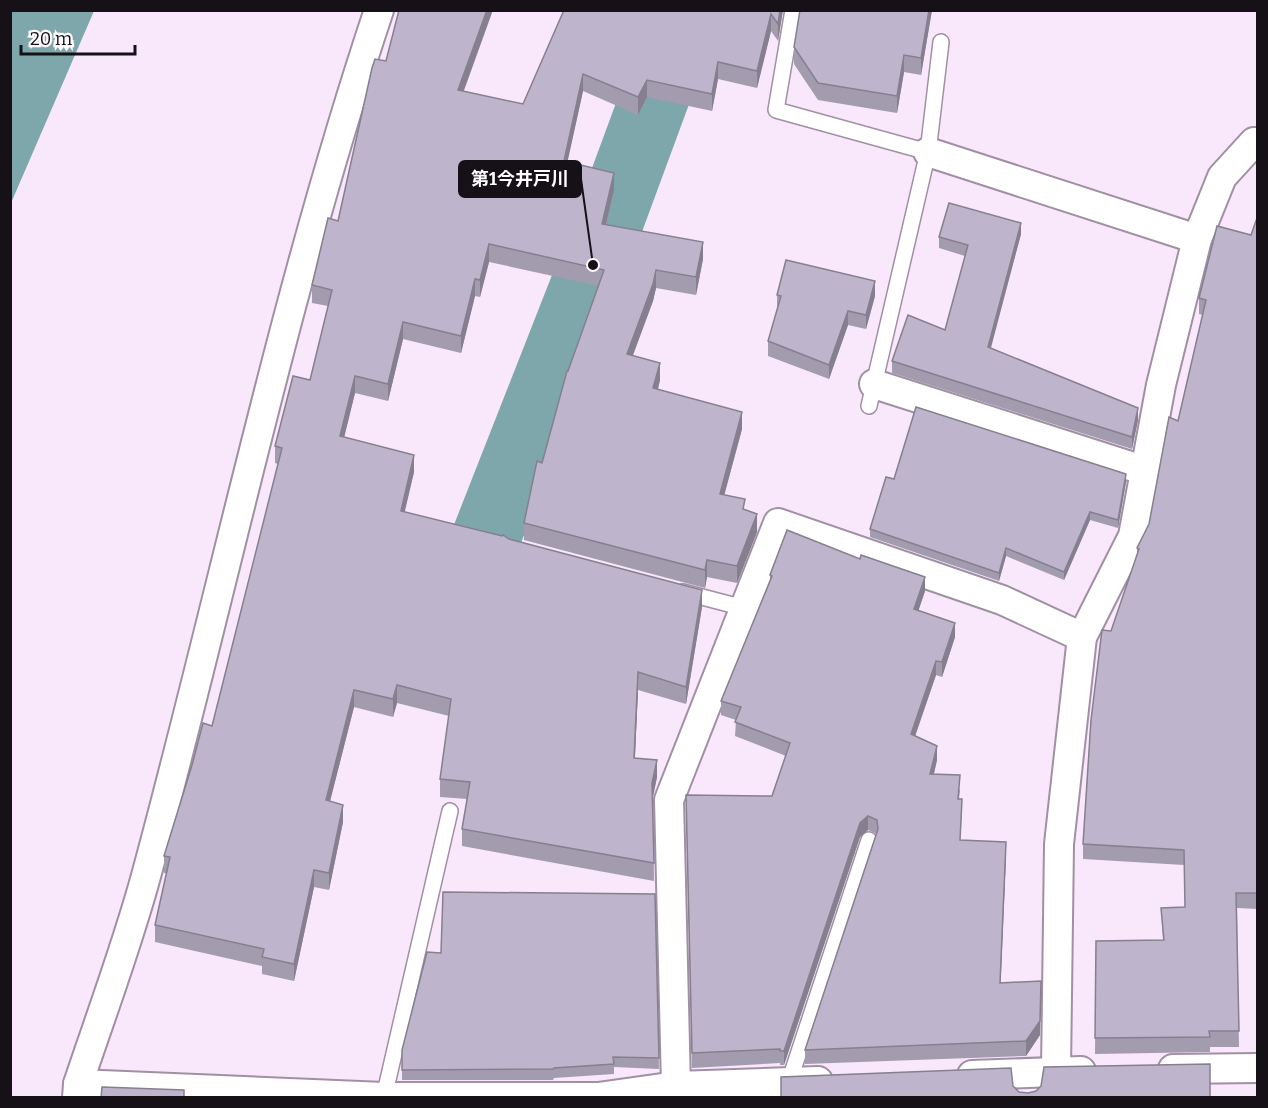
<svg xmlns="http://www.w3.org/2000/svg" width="1268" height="1108" viewBox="0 0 1268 1108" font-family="Bitter,'Noto Sans JP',serif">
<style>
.water{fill:#7ea7ab}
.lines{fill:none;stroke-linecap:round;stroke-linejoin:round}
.river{stroke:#7ea7ab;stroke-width:69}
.lane-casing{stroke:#a190a3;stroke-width:18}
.street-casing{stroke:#a190a3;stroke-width:32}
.lane{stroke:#fff;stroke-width:15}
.street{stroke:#fff;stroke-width:28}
.wall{fill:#a39caf}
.shaded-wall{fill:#857f8f}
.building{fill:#beb5cc;stroke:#857f8f;stroke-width:1.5}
.leader{fill:none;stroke:#161017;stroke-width:2}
.callout-dot{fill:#161017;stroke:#fefafe;stroke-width:2}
.callout{fill:#161017;stroke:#161017;stroke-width:2}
.callout-label{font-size:18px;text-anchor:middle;font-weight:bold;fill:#fff}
</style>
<rect width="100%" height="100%" fill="#f9e7fc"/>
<polygon class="water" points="11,10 94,11 11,203 10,11"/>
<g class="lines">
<polyline class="river" points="462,624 478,558 593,265 687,10"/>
<g class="lane-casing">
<g id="lane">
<polyline points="793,10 776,110 928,152"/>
<polyline points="869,406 928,152 941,42"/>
<polyline points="683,592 744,608"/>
<polyline points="789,1082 869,840"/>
<polyline points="384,1097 450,811"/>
</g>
</g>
<g class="street-casing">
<g id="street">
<polyline points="928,152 1197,239"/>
<polyline points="874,384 1146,471"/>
<polyline points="1173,1069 1258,1068"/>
<polyline points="1056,1071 1059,844 1082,637 1133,536 1161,385 1197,239 1222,177 1254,142 1258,142"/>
<polyline points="972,1075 1081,1071"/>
<polyline points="78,1084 384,1097 598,1097 676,1086 818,1081"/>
<polyline points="676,1086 669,800 778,523 1002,600 1082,637"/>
<path d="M77,1098L78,1084C101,1015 127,946 146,876C224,588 284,294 379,10"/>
</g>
</g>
<use href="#lane" class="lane"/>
<use href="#street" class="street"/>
</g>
<g class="wall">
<polygon points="564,10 783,10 778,41 771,31 757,88 718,79 712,111 647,97 638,115 583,91 567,162 614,190 606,225 703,259 696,295 656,288 653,301 633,355 660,380 658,390 742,429 724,495 745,510 757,532 737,583 707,577 705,588 524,540 524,523 568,371 599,286 489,262 480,297 475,296 461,353 403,339 388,401 355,393 344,437 414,472 404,512 509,539 702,607 686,704 638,690 635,758 657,777 653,798 654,881 462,846 462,829 467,799 440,797 440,779 449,716 397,703 393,717 354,707 330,801 343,822 329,890 314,887 294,981 262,974 262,966 155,942 155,925 167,873 164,873 164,856 212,726 278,464 275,463 275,446 310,380 328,306 312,303 312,285 338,221 386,61 464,91 523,104"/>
<polygon points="932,10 921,75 904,72 897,113 818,100 794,64 794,47"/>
<polygon points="1257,218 1257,909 1237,908 1239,1047 1210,1047 1210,1052 1095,1054 1096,941 1163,940 1161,908 1185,907 1184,865 1083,859 1083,844 1137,553 1137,548 1149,524 1178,421 1203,315 1199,314 1199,298 1251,235"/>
<polygon points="1021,234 990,348 1138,420 1132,449 892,373 892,361 945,330 965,256 939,248 939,237"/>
<polygon points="777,295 875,296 866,329 848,325 829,379 768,356 768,341 777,309"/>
<polygon points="894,479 1126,482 1118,528 1090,520 1064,580 1006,556 999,581 870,537 870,529"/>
<polygon points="770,575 925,591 918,611 955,637 942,677 936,675 915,736 937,760 934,774 960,790 959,799 962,813 960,840 1006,856 1000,983 1040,1035 1026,1056 805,1064 805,1050 877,834 868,830 860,837 784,1065 780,1065 780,1063 692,1068 686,810 772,796 786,756 735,736 736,720 721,715 721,701 770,582"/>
<polygon points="655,894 659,1069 614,1067 614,1074 554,1078 553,1080 402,1080 402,1050 441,953"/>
</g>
<g class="shaded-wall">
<polygon points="487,10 493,10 458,107 458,90"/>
<polygon points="780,10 783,10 778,41 778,24"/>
<polygon points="929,10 932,10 921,75 921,58"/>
<polygon points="771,14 771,31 757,88 757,71"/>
<polygon points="904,55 904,72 897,113 897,96"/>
<polygon points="718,62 718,79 712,111 712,94"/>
<polygon points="583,74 583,91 564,178 564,161"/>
<polygon points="647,80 647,97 638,115 638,97"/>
<polygon points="614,173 614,190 602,241 602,224"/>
<polygon points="1021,223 1021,234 988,359 988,347"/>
<polygon points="703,242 703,259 696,295 696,277"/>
<polygon points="489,244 489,262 480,297 480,280"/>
<polygon points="656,270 656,288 653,301 627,371 627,354"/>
<polygon points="475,279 475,296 461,353 461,336"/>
<polygon points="875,281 875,296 866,329 866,315"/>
<polygon points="848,311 848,325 829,379 829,365"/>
<polygon points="403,322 403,339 388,401 388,384"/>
<polygon points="660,363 660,380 653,406 653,388"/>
<polygon points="355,376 355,393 340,454 340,436"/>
<polygon points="1138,408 1138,420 1132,449 1132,437"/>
<polygon points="742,412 742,429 720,511 720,494"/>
<polygon points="414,455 414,472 401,528 401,511"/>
<polygon points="1126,474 1126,482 1118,528 1118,520"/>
<polygon points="1090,512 1090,520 1064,580 1064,572"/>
<polygon points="757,514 757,532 737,583 737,566"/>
<polygon points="1006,548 1006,556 999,581 999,573"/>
<polygon points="707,560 707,577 705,588 705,570"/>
<polygon points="925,577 925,591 914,624 914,609"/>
<polygon points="702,590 702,607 686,704 686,687"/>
<polygon points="955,623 955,637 942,677 942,662"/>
<polygon points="936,661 936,675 911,748 911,734"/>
<polygon points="638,672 638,690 634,775 634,758"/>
<polygon points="397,685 397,703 393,717 393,699"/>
<polygon points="354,690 354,707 326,817 326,800"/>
<polygon points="937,746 937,760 930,789 930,774"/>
<polygon points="657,760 657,777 652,800 652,783"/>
<polygon points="343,805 343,822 329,890 329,873"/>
<polygon points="868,816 868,830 860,837 784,1065 784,1051 860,823"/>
<polygon points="1006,842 1006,856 1000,997 1000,983"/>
<polygon points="314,870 314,887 294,981 294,964"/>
<polygon points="1041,995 1040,1035 1026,1056 1026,1041"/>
</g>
<g class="building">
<polygon points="399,10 487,10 458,90 523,104 564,10 780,10 778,24 771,14 757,71 718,62 712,94 647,80 638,97 583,74 564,161 614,173 602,224 703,242 696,277 656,270 653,284 627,354 660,363 653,388 742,412 720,494 745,499 743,509 757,514 737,566 707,560 705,570 524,523 537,461 542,463 567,371 568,371 604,270 489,244 480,280 475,279 461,336 403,322 388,384 355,376 340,436 414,455 401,511 502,536 503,535 509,539 702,590 686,687 638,672 634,758 657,760 652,783 654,863 462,829 470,782 440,779 451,699 397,685 393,699 354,690 326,800 343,805 329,873 314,870 294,964 262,957 264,949 155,925 170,857 164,856 192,765 203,723 212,726 282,448 275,446 293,376 310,380 332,290 312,285 328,218 338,221 372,68 375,59 386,61"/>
<polygon points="800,10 929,10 921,58 904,55 897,96 818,83 794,47"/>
<polygon points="949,203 1021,223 988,347 1138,408 1132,437 892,361 908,315 945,330 968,245 939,237"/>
<polygon points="1257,218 1257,893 1236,893 1239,1031 1209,1031 1210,1037 1095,1038 1096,941 1164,940 1161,908 1185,907 1184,850 1083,844 1091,720 1102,630 1111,631 1139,549 1137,548 1149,524 1169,417 1178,421 1206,300 1199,298 1217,226 1251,235"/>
<polygon points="786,260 875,281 866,315 848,311 829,365 768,341 781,296 777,295"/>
<polygon points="916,407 1126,474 1118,520 1090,512 1064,572 1006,548 999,573 870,529 886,477 894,479"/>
<polygon points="787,530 860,559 861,555 925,577 914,609 955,623 942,662 936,661 911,734 937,746 930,774 960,775 958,799 962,799 960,840 1006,842 1000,983 1041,981 1040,1021 1026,1041 805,1050 878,829 877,820 868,816 860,823 784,1051 780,1051 780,1049 692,1053 686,795 772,796 790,743 735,722 741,707 721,701 772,576 770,575"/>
<polygon points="443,892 655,894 659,1058 613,1057 614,1064 554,1068 553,1069 402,1070 402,1050 427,952 441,953"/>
<polygon points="1210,1064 1210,1098 781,1098 781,1077 1011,1068 1013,1086 1019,1092 1028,1093 1036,1091 1041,1086 1044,1067"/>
<polygon points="102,1087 184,1090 184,1098 101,1098"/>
</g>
<path class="leader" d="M593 265L581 179"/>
<circle class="callout-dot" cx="593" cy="265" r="6"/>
<rect class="callout" x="459" y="161" width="122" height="36" rx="6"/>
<g class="callout-label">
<text x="520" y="185">第1今井戸川</text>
</g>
<rect width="1268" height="1108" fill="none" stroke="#161017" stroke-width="24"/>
<path d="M21 45v9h114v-9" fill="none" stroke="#161017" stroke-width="3"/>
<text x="30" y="45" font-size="18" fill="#161017" stroke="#fefafe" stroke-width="4.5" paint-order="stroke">20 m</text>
</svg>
